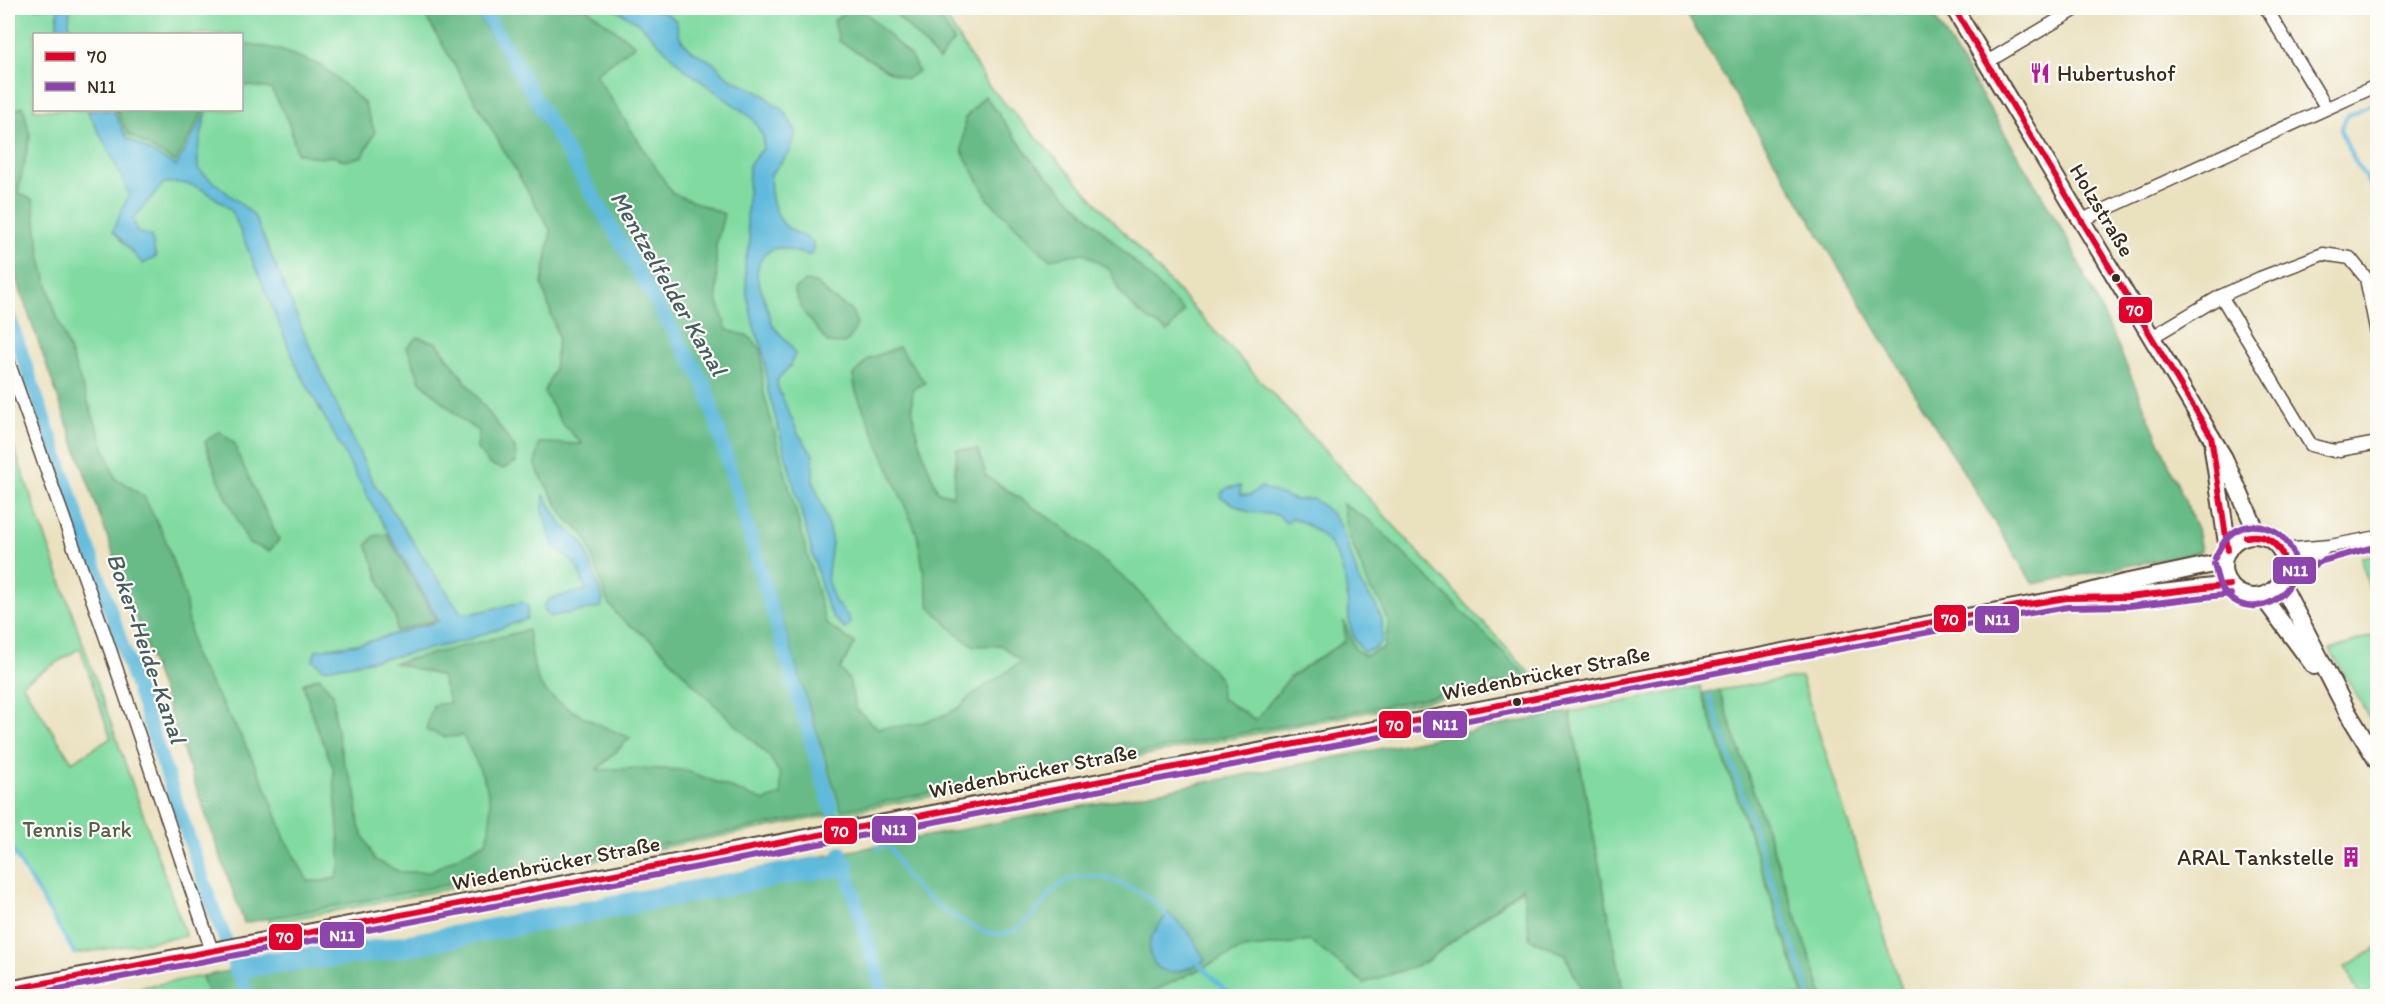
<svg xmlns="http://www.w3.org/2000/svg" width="2385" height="1004" viewBox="0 0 2385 1004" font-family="Itim,sans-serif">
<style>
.green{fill:#81dba1;stroke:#5e8260;stroke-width:1.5;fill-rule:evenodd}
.forest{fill:#68bb87;stroke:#527252;stroke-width:1.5}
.water{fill:#5ebadc;stroke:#4c727d;stroke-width:1.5}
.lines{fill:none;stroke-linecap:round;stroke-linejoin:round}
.stream{stroke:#5ebadc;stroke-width:4}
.canal{stroke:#5ebadc;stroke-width:14}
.river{stroke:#5ebadc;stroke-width:22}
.street-casing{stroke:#554536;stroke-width:15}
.secondary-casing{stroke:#554536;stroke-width:20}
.street{stroke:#fff;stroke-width:12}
.secondary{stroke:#fff;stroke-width:16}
.bus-1-casing{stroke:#fdfcf7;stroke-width:10}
.bus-2-casing{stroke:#fdfcf7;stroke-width:10}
.bus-1{stroke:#e4002b;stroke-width:6}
.bus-2{stroke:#8e44ad;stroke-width:6}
.bus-dot{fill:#3b2a1e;stroke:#fdfcf7;stroke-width:2}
.labels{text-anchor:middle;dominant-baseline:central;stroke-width:4.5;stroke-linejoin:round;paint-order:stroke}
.poi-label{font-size:22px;fill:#3b2a1e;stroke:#fdfcf7;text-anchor:start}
.street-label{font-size:22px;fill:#3b2a1e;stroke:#fdfcf7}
.park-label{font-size:22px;fill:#505f45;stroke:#fdfcf7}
.water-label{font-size:24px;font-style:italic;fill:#475c60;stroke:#fdfcf7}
.line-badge{stroke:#fdfcf7;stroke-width:2}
.badge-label{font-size:16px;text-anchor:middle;font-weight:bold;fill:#fff}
</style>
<rect width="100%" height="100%" fill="#fdfcf7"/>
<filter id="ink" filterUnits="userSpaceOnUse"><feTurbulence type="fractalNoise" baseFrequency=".0167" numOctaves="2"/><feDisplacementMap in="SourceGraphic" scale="12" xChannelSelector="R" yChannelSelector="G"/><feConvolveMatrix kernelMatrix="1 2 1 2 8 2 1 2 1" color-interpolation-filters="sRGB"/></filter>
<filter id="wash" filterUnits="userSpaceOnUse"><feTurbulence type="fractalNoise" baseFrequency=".008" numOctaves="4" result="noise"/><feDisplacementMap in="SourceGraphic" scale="24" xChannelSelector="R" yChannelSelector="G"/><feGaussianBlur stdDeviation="1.35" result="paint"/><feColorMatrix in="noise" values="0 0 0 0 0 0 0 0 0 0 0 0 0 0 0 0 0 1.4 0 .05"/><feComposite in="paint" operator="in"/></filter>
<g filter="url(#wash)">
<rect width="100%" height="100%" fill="#eae1bf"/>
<g class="green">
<path d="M8,8H940L988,85L1536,680L270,923L8,187ZM34,34H242V110H34Z"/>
<path d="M8,431L186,936L75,954L8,843ZM80,648L111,738L72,762L22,684Z"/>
<polygon points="2377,554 2378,554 2377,618 2361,557"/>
<polygon points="2377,634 2378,634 2377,730 2330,650"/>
<polygon points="1801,677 1904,996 1823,996 1719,690"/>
<polygon points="1700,687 1804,996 1624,996 1570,712"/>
<polygon points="1524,887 1530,939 1564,954 1581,988 1579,996 1143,996 1242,949 1310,941 1364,983 1424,963"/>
<polygon points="2377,947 2377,996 2360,996 2345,967"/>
<polygon points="202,976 209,996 94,996"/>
</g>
<g class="forest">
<path d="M421,8H474L702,386L829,813L244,923L8,256V114L23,106L30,135L18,193L33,200L41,259L54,308L116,480L123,482L144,497L164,536L185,597L194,656L242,738L268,792L285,839L308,881H323L336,878L341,864L333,767L313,718L303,684L319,677L333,694L335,721L343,760L356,791L359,826L375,860L400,872H429L486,842C499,799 482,773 463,736L445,737L426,730L433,705L450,703L441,676L394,663L528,630C531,646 532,665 538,680C547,704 607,728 630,738L597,770L636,768L685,770L764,801L781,795L780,774L770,757L697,688L655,643L620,618L608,603L586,537L564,516L535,466L539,443L582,444L562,423L544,392L554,370L558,337L542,284L551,231Z"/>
<path d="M486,8H586L635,45L595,74L672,193L724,214L716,245L717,299L727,330L748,336L761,349L763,390L826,624L855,643L840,669L849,680L856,709L878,728C906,726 934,723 958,708C963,705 967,699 972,695C988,683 1005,675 1021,661L1001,645L975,646L960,637L930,607L917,534L856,392L853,376L868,359L899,347L925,383L913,389C908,424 926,460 938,492L953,496L957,449L978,450L986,476L1060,525L1130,583L1220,678L1221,698L1256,720L1290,677L1345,641L1344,621L1355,649L1365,656L1384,648L1389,623L1381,602L1370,589L1348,533L1343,504L1372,522L1529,678L841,810L710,388Z"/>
<polygon points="890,8 934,8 954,40 939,60"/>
<polygon points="1683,8 1929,8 2065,234 2113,335 2197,529 2201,552 2033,584 1906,379"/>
<polygon points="849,10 865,12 911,57 918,71 907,79 888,71 839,41 834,20"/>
<polygon points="242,43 277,49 322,66 364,103 375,132 363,156 345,161 332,156 319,158 297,153 288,120 271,89 242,85"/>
<polygon points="985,96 1035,164 1184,311 1168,332 1138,312 1119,291 1110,270 1084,253 1049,259 989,200 962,151 965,118"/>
<polygon points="116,110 204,110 175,162 128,134"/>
<path d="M806,281L817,284L832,298L851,310L857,324C850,342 846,346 828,343L802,310L794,289Z"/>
<polygon points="418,337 437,343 515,448 516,462 503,469 489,464 477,449 479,431 463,421 420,381 407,347"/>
<polygon points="219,431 235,444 238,455 279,540 269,551 248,543 217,476 205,442"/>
<polygon points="387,534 436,620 396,631 396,619 382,587 367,545 374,536"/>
<polygon points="1719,690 1823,996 1804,996 1702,693"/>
<polygon points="1570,712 1624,996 1579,996 1581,988 1565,954 1530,939 1523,887 1424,963 1364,983 1310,941 1242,949 1143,996 209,996 202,976"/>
</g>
<g class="water">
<polygon points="58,8 70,8 69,23 75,34 60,34 57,25"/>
<path d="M613,8H654L669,15L676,21L679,35L683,42L692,51L714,63L728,77L766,96L773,104L783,109L796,131L790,152L771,174C769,192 773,216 788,228C796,233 806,236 813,243V252L810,255C801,255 795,251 787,249C767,244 757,260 757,277L773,326L791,346L795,354L790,366L777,380L778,388L798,433L813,455V480L827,520L832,543L827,580L835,602L849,617L850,623L845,629L833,617L825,600L768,390L763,349L754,327L747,295L745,262L750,241L747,223L749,165L763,148V136L752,118L683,68L639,23Z"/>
<path d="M87,110H113L127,138L176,166L207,110L198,150V169L254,215L312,352L373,482L461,613H474L522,602L528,606L527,619L464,641L402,655L324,669L313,660L316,650L363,643L439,621L369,499L297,367L232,211C208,191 196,181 164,183L133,219L137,232L151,236L156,257L143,264L113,231L129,194L114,161Z"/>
<path d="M1240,486L1241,495H1250L1261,487L1295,500L1314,499L1331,513L1341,526L1361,585L1375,604L1382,620V641L1375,649L1363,652C1348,635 1349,617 1347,596C1344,557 1328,531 1292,518L1286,523L1278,515L1249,512L1220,497C1223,487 1230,487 1240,486Z"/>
<polygon points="544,495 561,524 583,543 603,599 601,607 549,617 543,607 549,599 586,590 576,565 553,545 543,511"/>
<path d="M1168,913L1190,934L1205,960C1189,970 1162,981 1152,959C1149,953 1149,947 1150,941C1153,932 1163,920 1168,913Z"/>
</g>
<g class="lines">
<g class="stream">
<polyline points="2378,101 2347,116 2341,130 2350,152 2378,199"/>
<polyline points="1709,695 1810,996"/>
<polyline points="8,843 75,954"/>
<path d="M876,848L888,846C897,854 899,867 906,877C921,896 974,934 998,934C1046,935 1042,849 1122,884C1138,891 1156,900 1166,915"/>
<polyline points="1199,964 1231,996"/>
</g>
<g class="canal">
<polyline points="482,8 705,385 831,808"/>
<polyline points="8,314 215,914 248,996"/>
<polyline points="841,853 884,996"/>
</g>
<path class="river" d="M238,968C286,959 335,957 383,950L816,868L844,866"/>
</g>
</g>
<g filter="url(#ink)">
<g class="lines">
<g class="street-casing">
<g id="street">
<polyline points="2266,8 2326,107"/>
<polyline points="1987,62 2078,8"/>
<polyline points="2082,220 2378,85"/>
<polyline points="2221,296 2311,445 2334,451 2378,443"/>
<polyline points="2152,337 2221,296 2260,278 2323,254 2350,258 2366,278 2378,339"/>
<polyline points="8,361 106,638 212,951"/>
<polyline points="2281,550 2330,546 2378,537"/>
<polyline points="2285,570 2302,558 2324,549"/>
</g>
</g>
<g class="secondary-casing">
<g id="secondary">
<polyline points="1954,8 2224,458 2258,535"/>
<polyline points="2213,449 2228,550"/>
<circle cx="2254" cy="566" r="31"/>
<polyline points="2281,583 2348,713 2378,762"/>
<polyline points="2262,596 2314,666"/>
<polyline points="2092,598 2128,597 2230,585"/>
<polyline points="8,990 2067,598 2124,583 2223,562"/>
</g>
</g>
<use href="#street" class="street"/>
<use href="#secondary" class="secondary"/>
<g class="bus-1-casing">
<g id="bus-1">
<polyline points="1954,8 2211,436 2228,550"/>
<path d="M2246,537C2262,533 2278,539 2283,556"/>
<path d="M2246,537C2262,534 2275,541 2283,556"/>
<polyline points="8,990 2017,606 2067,598 2128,597 2230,585"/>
</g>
</g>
<g class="bus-2-casing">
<g id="bus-2">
<path d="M2214,564C2217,575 2218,586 2226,594C2262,631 2320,576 2284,539C2276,530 2262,525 2250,526C2230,529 2223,541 2215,558"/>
<polyline points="2290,578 2322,561 2378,546"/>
<polyline points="22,996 2019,615 2068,607 2129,606 2231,594"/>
</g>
</g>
<use href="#bus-1" class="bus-1"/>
<use href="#bus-2" class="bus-2"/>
</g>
</g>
<defs>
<g id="restaurant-bare" transform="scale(1.62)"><path d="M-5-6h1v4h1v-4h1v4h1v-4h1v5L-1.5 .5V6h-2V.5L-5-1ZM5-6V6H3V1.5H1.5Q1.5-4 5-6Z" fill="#b5179e" stroke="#fdfcf7" stroke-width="2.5" paint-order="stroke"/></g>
<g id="building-bare" transform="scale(1.62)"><path d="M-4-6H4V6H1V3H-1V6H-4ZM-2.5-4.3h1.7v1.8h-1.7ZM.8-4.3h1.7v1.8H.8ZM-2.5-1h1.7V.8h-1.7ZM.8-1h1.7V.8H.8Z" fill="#b5179e" stroke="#fdfcf7" stroke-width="2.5" paint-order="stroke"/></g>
</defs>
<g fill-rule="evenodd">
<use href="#restaurant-bare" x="2040" y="73"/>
<use href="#building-bare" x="2351" y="857"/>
</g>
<g class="bus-dot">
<circle cx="2116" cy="278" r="5"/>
<circle cx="1517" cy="702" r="5"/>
</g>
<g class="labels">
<g class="poi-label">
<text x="2057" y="73">Hubertushof</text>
<text x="2334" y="857" text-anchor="end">ARAL Tankstelle</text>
</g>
<g class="street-label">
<text transform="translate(2102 210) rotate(59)">Holzstraße</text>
<text transform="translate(1546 673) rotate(-11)">Wiedenbrücker Straße</text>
<text transform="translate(1033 771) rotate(-11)">Wiedenbrücker Straße</text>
<text transform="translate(556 863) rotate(-11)">Wiedenbrücker Straße</text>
</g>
<g class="park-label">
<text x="77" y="829">Tennis Park</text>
</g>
<g class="water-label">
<text transform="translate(669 283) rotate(60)">Mentzelfelder Kanal</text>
<text transform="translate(147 648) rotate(71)">Boker-Heide-Kanal</text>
</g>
</g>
<g class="line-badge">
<rect x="2118" y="296" width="35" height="28" rx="6" fill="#e4002b"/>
<rect x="2272" y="556" width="45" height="29" rx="6" fill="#8e44ad"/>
<rect x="1933" y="604" width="34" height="29" rx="6" fill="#e4002b"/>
<rect x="1974" y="605" width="46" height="29" rx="6" fill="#8e44ad"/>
<rect x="1422" y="710" width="46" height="29" rx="6" fill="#8e44ad"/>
<rect x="1378" y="710" width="34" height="29" rx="6" fill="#e4002b"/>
<rect x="871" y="815" width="46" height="29" rx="6" fill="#8e44ad"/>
<rect x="823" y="817" width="35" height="28" rx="6" fill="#e4002b"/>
<rect x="319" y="921" width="46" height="28" rx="6" fill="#8e44ad"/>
<rect x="268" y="923" width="35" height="28" rx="6" fill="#e4002b"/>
</g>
<g class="badge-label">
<text x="2135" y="316">70</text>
<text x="2295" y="576">N11</text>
<text x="1950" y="625">70</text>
<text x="1997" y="625">N11</text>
<text x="1445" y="730">N11</text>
<text x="1395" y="731">70</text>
<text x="894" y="835">N11</text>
<text x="840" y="837">70</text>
<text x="342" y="941">N11</text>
<text x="285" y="943">70</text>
</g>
<rect width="2385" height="1004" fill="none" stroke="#fdfcf7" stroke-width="30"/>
<rect x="33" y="33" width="210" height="78" fill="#fdfcf7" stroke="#afa8a0" stroke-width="1.5"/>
<rect x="45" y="52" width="30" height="9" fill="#e4002b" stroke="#afa8a0" stroke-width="1.5"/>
<text x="87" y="63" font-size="18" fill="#3b2a1e">70</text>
<rect x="45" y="82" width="30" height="9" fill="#8e44ad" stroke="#afa8a0" stroke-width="1.5"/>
<text x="87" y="93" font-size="18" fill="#3b2a1e">N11</text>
</svg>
